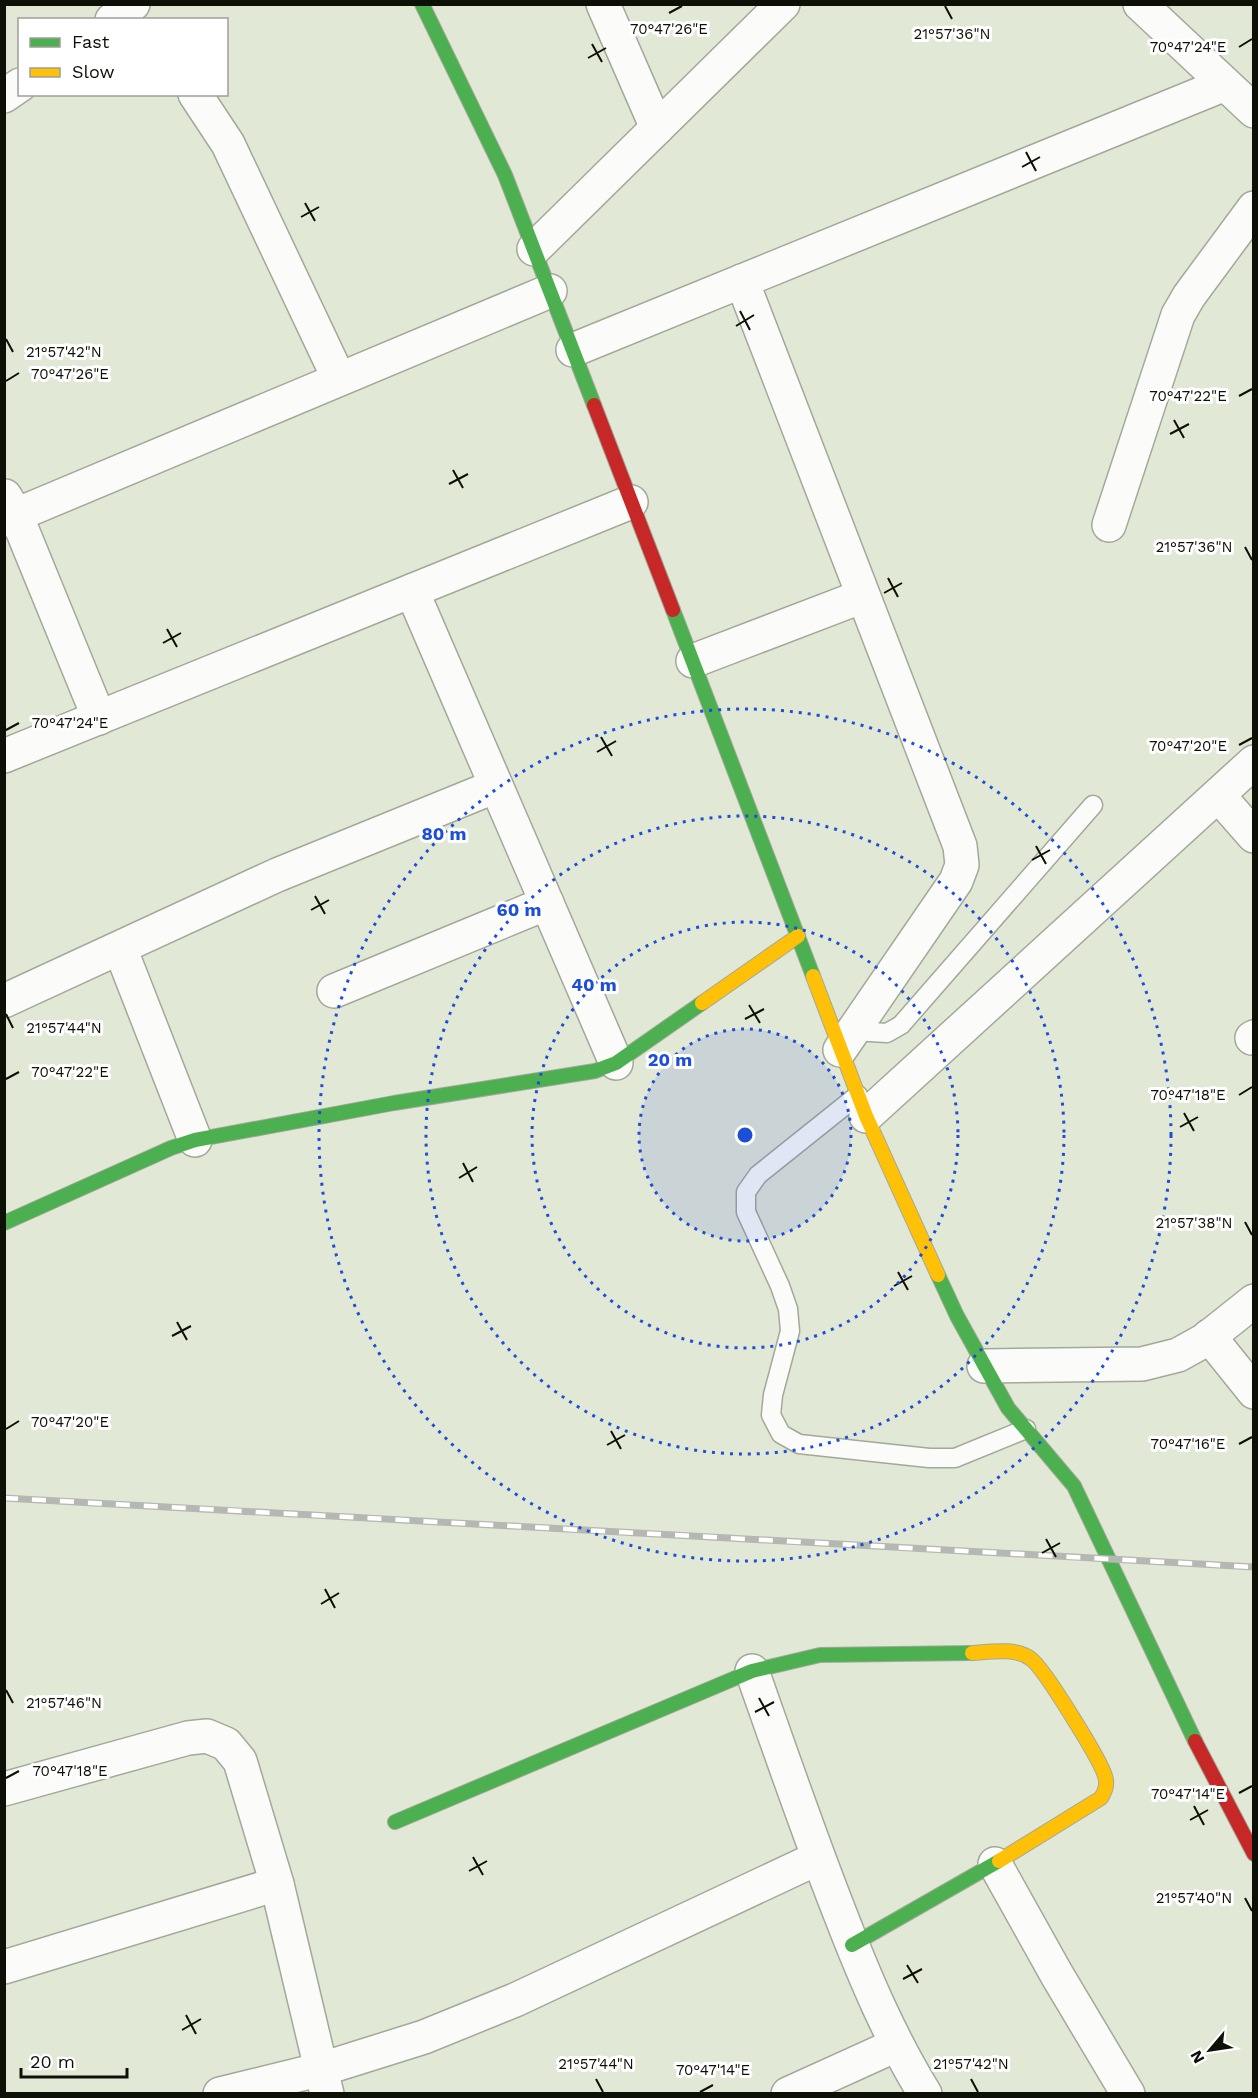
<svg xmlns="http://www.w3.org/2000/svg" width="1258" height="2098" viewBox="0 0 1258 2098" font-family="'Work Sans',sans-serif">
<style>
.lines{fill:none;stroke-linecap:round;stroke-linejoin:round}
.lane-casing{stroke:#a3a89a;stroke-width:21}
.street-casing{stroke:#a3a89a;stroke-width:36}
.fast-casing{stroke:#a3a89a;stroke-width:16}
.slow-casing{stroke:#a3a89a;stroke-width:16}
.jam-casing{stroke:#a3a89a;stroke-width:16}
.lane{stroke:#fbfcf9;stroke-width:18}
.street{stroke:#fbfcf9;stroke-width:33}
.fast{stroke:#4caf50;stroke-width:14}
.slow{stroke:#ffc107;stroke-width:14}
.jam{stroke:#c62828;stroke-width:14}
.rail-casing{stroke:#b5b7b2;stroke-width:7}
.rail{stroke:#fff;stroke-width:4.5;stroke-dasharray:14;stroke-linecap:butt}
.ticks{fill:none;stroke:#0d1006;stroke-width:2}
.ring{fill:none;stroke:#1d4ed8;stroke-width:3;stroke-dasharray:3 6}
.ticks-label{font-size:15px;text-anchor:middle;fill:#0d1006;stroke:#fff;stroke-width:6;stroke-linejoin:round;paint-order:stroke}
.centre{fill:#1d4ed8;stroke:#fff;stroke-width:3}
.ring-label{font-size:18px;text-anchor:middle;font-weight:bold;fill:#1d4ed8;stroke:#fff;stroke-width:6;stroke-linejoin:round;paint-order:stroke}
</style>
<rect width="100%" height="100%" fill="#e2e8d6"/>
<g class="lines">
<g class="lane-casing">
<g id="lane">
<polyline points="853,1031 887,1033 901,1025 1093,805"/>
<polyline points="858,1095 758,1175 746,1192 746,1212 780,1286 788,1309 790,1331 773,1395 771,1415 781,1434 799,1444 929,1458 955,1458 1026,1429"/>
</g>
</g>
<g class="street-casing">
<g id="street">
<polyline points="603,4 657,128"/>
<polyline points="1140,4 1254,111"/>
<polyline points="112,20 133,4"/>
<polyline points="195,94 228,144 339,379"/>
<polyline points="4,96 20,85"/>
<polyline points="534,249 783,4"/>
<polyline points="742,281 960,846 962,865 956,881 840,1050"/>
<polyline points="573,350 1225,84"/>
<polyline points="5,496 16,515 99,718"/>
<polyline points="4,520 550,291"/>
<polyline points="1109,525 1178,315 1189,296 1254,208"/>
<polyline points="412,591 616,1063"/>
<polyline points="693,661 863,596"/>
<polyline points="4,756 631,502"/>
<polyline points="1218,795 1254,836"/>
<polyline points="120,948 195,1140"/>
<polyline points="334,991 547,903"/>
<polyline points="4,1001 277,875 496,786"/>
<polyline points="1252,1038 1254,1037"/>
<polyline points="866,1116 1254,762"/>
<polyline points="1209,1336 1254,1392"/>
<polyline points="984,1366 1142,1364 1178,1355 1205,1340 1254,1301"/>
<path d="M752,1671C781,1753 809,1835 841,1916C865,1978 890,2037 925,2094"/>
<polyline points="4,1789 188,1738 207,1736 226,1744 240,1761 277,1884 327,2094"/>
<polyline points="995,1864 1057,1975 1128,2094"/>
<polyline points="4,1967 277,1884"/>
<polyline points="220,2094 322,2069 424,2037 515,2000 818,1858"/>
<polyline points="788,2094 896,2045"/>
</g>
</g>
<g class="fast-casing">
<g id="fast">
<polyline points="422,4 505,175 594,405"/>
<polyline points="673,610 813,976"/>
<polyline points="4,1223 171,1148 195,1140 394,1103 595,1071 616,1063 702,1003"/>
<polyline points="938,1275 957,1316 1008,1408 1074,1486 1195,1741"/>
<polyline points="395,1822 752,1671 820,1655 972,1653"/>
<polyline points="852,1945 999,1861"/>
</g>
</g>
<g class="slow-casing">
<g id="slow">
<polyline points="813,976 866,1116 938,1275"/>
<polyline points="702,1003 798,936"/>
<path d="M972,1653C990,1652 1016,1647 1031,1659C1044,1668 1101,1761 1105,1776C1108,1785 1105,1791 1101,1798L999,1861"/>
</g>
</g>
<g class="jam-casing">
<g id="jam">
<polyline points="594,405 673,610"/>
<polyline points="1195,1741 1254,1854"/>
</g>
</g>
<use href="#lane" class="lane"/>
<use href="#street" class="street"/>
<use href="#fast" class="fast"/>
<use href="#slow" class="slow"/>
<use href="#jam" class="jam"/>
<g class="rail-casing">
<polyline id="rail" points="4,1498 1254,1567"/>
</g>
<use href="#rail" class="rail"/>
</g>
<path class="ticks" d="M945,6L952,19M669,13L682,6M592,44L602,62M1239,47L1252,39M588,58L606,48M1026,152L1036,171M1022,167L1040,157M305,203L315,221M301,217L319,207M740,311L750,330M736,326L754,315M6,339L13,352M6,381L19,373M1239,396L1252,389M1174,420L1184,438M1170,434L1189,424M453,470L463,488M449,484L468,474M1245,547L1252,560M888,578L898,597M884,593L902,583M167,629L177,647M163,643L181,633M6,730L19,723M601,737L612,756M1239,745L1252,738M597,752L616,741M1036,846L1046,864M1032,860L1050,850M315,896L325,914M311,910L329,900M749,1005L760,1023M6,1014L13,1028M745,1019L764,1009M6,1079L19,1072M1239,1095L1252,1087M1184,1113L1194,1131M1180,1127L1198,1117M463,1163L473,1182M459,1178L477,1167M1245,1222L1252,1235M898,1272L908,1290M894,1286L912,1276M177,1322L187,1340M172,1336L191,1326M6,1429L19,1421M611,1431L621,1449M1239,1444L1252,1437M607,1445L625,1435M1046,1539L1056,1557M1042,1553L1060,1543M325,1589L335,1608M321,1604L339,1593M6,1690L13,1703M759,1698L769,1716M755,1712L774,1702M6,1778L19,1771M1239,1793L1252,1786M1194,1806L1204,1825M1190,1820L1208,1810M473,1857L483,1875M469,1871L487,1861M1245,1898L1252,1911M907,1965L918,1983M903,1979L922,1969M186,2015L196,2034M182,2030L201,2019M596,2079L603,2092M971,2079L978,2092M700,2092L713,2085"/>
<circle cx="745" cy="1135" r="106" fill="#1d4ed8" fill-opacity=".12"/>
<g class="ring">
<circle cx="745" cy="1135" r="106"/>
<circle cx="745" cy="1135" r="213"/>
<circle cx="745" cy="1135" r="319"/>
<circle cx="745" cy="1135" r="426"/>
</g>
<g class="ticks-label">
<text x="669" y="34">70°47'26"E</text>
<text x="952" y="39">21°57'36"N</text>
<text x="1188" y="52">70°47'24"E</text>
<text x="64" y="357">21°57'42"N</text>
<text x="70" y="379">70°47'26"E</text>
<text x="1188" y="401">70°47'22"E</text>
<text x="1194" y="552">21°57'36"N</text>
<text x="70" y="728">70°47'24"E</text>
<text x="1188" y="751">70°47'20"E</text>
<text x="64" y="1033">21°57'44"N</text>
<text x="70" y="1077">70°47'22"E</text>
<text x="1188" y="1100">70°47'18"E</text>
<text x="1194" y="1228">21°57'38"N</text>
<text x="70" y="1427">70°47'20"E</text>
<text x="1188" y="1449">70°47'16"E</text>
<text x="64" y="1708">21°57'46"N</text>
<text x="70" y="1776">70°47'18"E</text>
<text x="1188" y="1799">70°47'14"E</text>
<text x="1194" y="1903">21°57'40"N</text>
<text x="596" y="2069">21°57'44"N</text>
<text x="971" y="2069">21°57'42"N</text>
<text x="713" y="2075">70°47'14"E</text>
</g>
<circle cx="745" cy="1135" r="9" class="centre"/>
<g class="ring-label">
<text x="444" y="840">80 m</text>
<text x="519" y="916">60 m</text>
<text x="594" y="991">40 m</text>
<text x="670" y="1066">20 m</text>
</g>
<rect width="1258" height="2098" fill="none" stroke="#0d1006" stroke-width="12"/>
<rect x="18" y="18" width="210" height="78" fill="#ffffff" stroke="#9e9f9b" stroke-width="1.5"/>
<rect x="30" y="38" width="30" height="9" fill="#4caf50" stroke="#9e9f9b" stroke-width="1.5"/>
<text x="72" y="48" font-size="18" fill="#0d1006">Fast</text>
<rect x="30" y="68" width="30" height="9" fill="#ffc107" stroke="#9e9f9b" stroke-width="1.5"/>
<text x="72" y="78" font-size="18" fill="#0d1006">Slow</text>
<g transform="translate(1210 2050) rotate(241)" stroke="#ffffff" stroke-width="4.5" paint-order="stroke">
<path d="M0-4.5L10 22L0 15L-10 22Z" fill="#0d1006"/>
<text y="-9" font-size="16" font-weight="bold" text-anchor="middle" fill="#0d1006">N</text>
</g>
<path d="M21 2068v9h106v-9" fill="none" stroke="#0d1006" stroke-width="3"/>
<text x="30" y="2068" font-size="18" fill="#0d1006" stroke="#ffffff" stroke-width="4.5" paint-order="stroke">20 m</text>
</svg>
